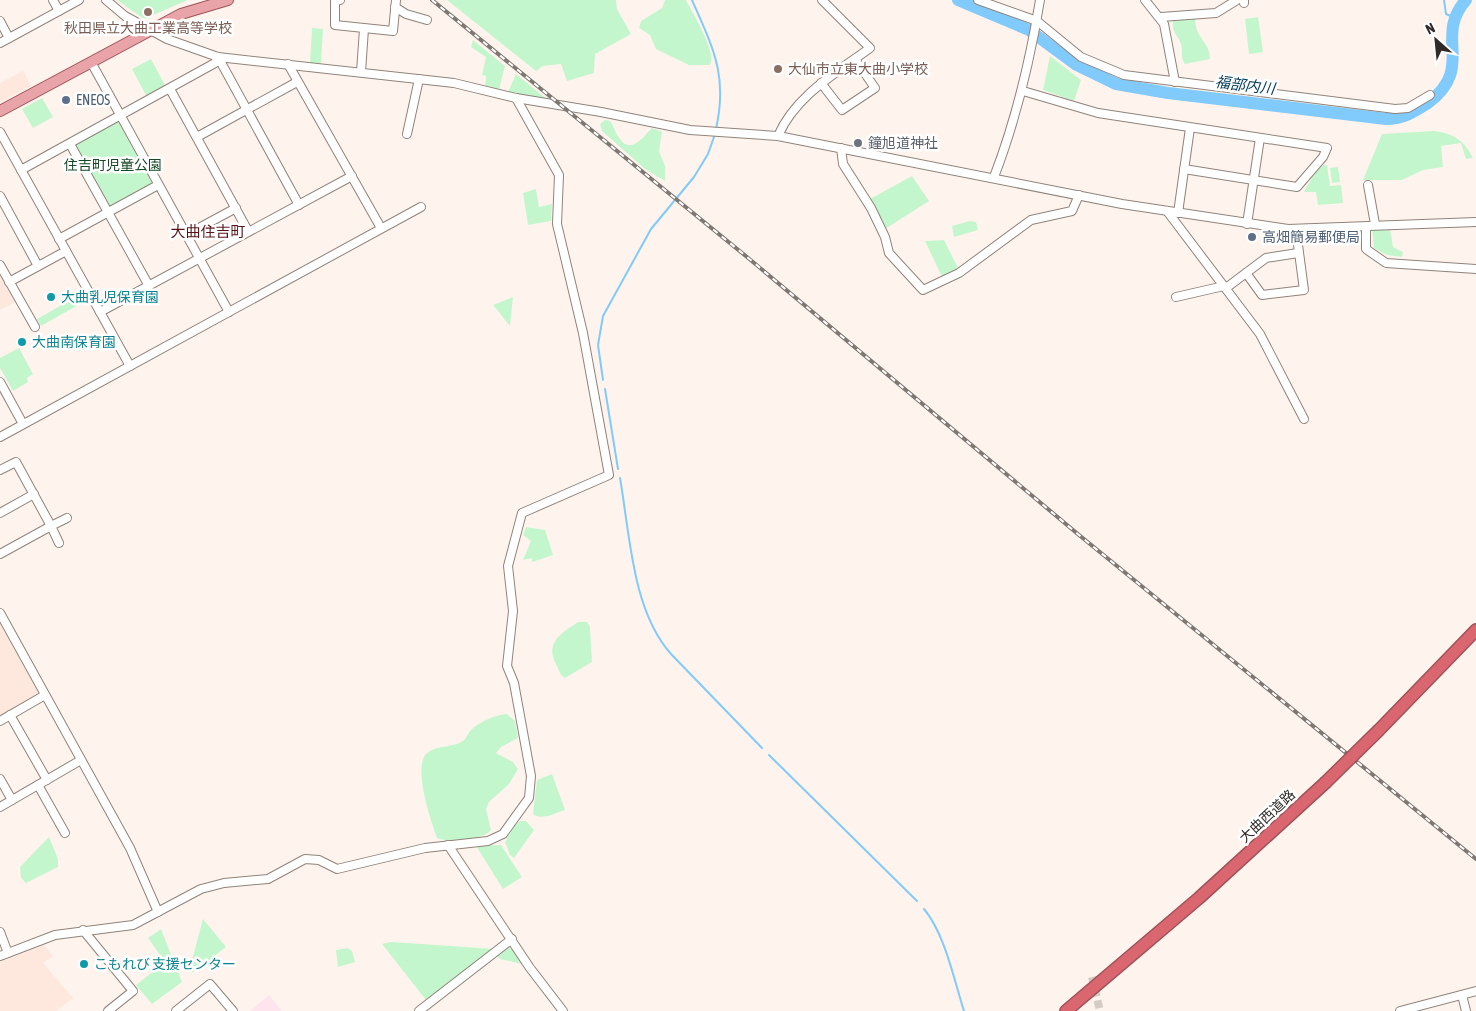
<svg xmlns="http://www.w3.org/2000/svg" width="1476" height="1011" viewBox="0 0 1476 1011" font-family="'Asap Condensed','Noto Sans JP',sans-serif">
<style>
.commercial{fill:#fee7dc}
.medical{fill:#fee4ec}
.green{fill:#c4f6cd}
.lines{fill:none;stroke-linecap:round;stroke-linejoin:round}
.stream{stroke:#81cafc;stroke-width:2}
.river{stroke:#81cafc;stroke-width:12}
.minor-tunnel{stroke:#d6ccc6;stroke-width:8;stroke-dasharray:8 4;stroke-linecap:butt}
.minor-casing{stroke:#8f837b;stroke-width:10}
.major-casing{stroke:#9e5257;stroke-width:12}
.highway-casing{stroke:#9e5257;stroke-width:14}
.minor{stroke:#fff;stroke-width:8}
.major{stroke:#e9a4a9;stroke-width:10}
.highway{stroke:#da6770;stroke-width:11}
.rail-casing{stroke:#7e7772;stroke-width:4}
.rail{stroke:#fff;stroke-width:2;stroke-dasharray:5.5;stroke-linecap:butt}
.highway-bridge-casing{stroke:#9e5257;stroke-width:14;stroke-linecap:butt}
.highway-bridge{stroke:#da6770;stroke-width:11}
.education-dot{fill:#8d6e63;stroke:#fff;stroke-width:2}
.service-dot{fill:#5c6f8a;stroke:#fff;stroke-width:2}
.worship-dot{fill:#6b7280;stroke:#fff;stroke-width:2}
.culture-dot{fill:#0f9aa8;stroke:#fff;stroke-width:2}
.labels{text-anchor:middle;dominant-baseline:central;stroke-width:5;stroke-linejoin:round;paint-order:stroke}
.education-label{font-size:14px;fill:#785e54;stroke:#fff}
.service-label{font-size:14px;fill:#4e5e75;stroke:#fff;text-anchor:start}
.worship-label{font-size:14px;fill:#5b616d;stroke:#fff;text-anchor:start}
.park-label{font-size:14px;fill:#164725;stroke:#fff}
.culture-label{font-size:14px;fill:#0d838f;stroke:#fff;text-anchor:start}
.street-label{font-size:14px;fill:#302b28;stroke:#fff}
.water-label{font-size:15px;font-style:italic;fill:#003c5c;stroke:#fff}
.neighbourhood-label{font-size:15px;fill:#57121a;stroke:#fff}
</style>
<rect width="100%" height="100%" fill="#fff4ed"/>
<g class="commercial">
<polygon points="23,71 31,86 0,102 0,83"/>
<polygon points="0,271 17,301 0,310"/>
<polygon points="0,619 42,695 0,718"/>
<polygon points="44,945 53,956 43,963 73,998 56,1011 0,1011 0,962"/>
</g>
<polygon class="medical" points="269,995 282,1011 250,1011"/>
<g class="green">
<polygon points="117,0 188,0 144,19"/>
<polygon points="447,0 616,0 617,9 631,34 595,54 594,73 567,81 561,64 543,66 536,71"/>
<path d="M665,0H686C693,14 717,52 710,65H689L666,54L656,49L650,35L639,28L641,21L662,8Z"/>
<polygon points="1258,17 1263,52 1249,54 1245,19"/>
<path d="M1195,18C1195,39 1210,41 1210,59L1185,64C1180,58 1183,52 1181,44C1178,35 1171,32 1173,21Z"/>
<polygon points="312,28 323,29 321,64 310,63"/>
<polygon points="473,40 505,66 499,90 485,87 486,76 482,75 486,57 471,47"/>
<polygon points="1050,56 1081,80 1074,101 1043,90"/>
<polygon points="151,59 166,87 147,97 132,69"/>
<polygon points="516,74 549,101 508,92"/>
<polygon points="42,98 53,117 33,128 22,109"/>
<path d="M605,120L610,121C614,126 615,133 620,139C631,155 644,136 652,128L662,132L659,151L665,166V181L645,169L602,131L600,124Z"/>
<polygon points="118,121 153,185 109,209 74,144"/>
<path d="M1434,131C1453,133 1464,140 1473,158L1466,159L1461,143L1441,146L1443,167L1423,170L1402,180H1363L1382,134Z"/>
<polygon points="1323,165 1327,165 1330,186 1341,185 1343,203 1318,205 1316,192 1304,192 1313,176"/>
<polygon points="1338,167 1340,182 1332,183 1330,168"/>
<polygon points="912,176 929,201 885,229 870,199"/>
<polygon points="536,189 539,207 552,204 551,221 528,225 523,193"/>
<polygon points="970,221 976,222 978,230 954,237 952,226"/>
<polygon points="1372,229 1390,229 1393,247 1403,252 1402,257 1387,255 1374,248"/>
<polygon points="944,240 958,268 942,277 925,241"/>
<polygon points="76,297 80,304 41,326 37,319"/>
<polygon points="513,297 510,326 493,305"/>
<polygon points="19,348 33,374 27,378 28,382 13,391 0,368 0,358"/>
<polygon points="526,527 545,530 553,555 532,562 532,558 523,560 531,541 523,535"/>
<path d="M578,622H587L590,627L592,662L565,678C561,676 559,671 557,666C544,643 560,634 578,622Z"/>
<path d="M507,714L515,721L518,738L501,747L496,753L513,762L518,769L509,784L489,802L486,809L491,830C484,840 446,843 437,838C431,821 412,766 427,753C436,745 452,748 463,741C467,738 468,732 472,729C481,721 495,715 507,714Z"/>
<path d="M552,774L565,810C555,813 542,821 533,814L537,780Z"/>
<polygon points="520,821 526,821 534,830 514,858 510,855 505,842 514,826"/>
<polygon points="49,837 58,859 58,867 26,883 21,878 20,867"/>
<polygon points="501,845 522,877 503,889 476,846"/>
<polygon points="203,919 226,947 192,973 191,964"/>
<polygon points="161,929 182,982 152,1004 136,985 165,962 148,938"/>
<polygon points="391,942 495,949 426,1000 382,944"/>
<polygon points="348,948 352,951 355,962 338,967 336,950"/>
<polygon points="508,948 516,950 522,964 500,959 497,956"/>
</g>
<g class="lines">
<g class="stream">
<path d="M692,0C713,48 728,75 716,129"/>
<polyline points="1444,0 1446,14 1455,18"/>
<polyline points="603,380 598,345 603,316 651,229 694,177 708,154 715,134"/>
<polyline points="605,389 618,469"/>
<path d="M620,478C630,535 632,610 671,654L762,748"/>
<polyline points="769,755 917,901"/>
<path d="M924,909C945,934 954,980 964,1011"/>
</g>
<path class="river" d="M958,0L1029,30L1075,64L1116,84L1168,93L1386,119C1403,119 1414,112 1428,103C1476,67 1433,37 1466,0"/>
<polyline class="minor-tunnel" points="1092,977 1100,1011"/>
<g class="minor-casing">
<g id="minor">
<polyline points="53,0 59,11"/>
<polyline points="106,0 125,16 167,39 218,57 454,83 516,98 601,112 690,130 778,136 1122,204 1288,229 1476,222"/>
<polyline points="340,0 335,1 335,25 393,31 396,0"/>
<polyline points="978,0 1037,21 1081,57 1124,75 1395,109 1408,108 1430,95"/>
<polyline points="1145,0 1164,24 1175,82"/>
<polyline points="1244,0 1244,3"/>
<polyline points="395,7 406,14 427,20"/>
<polyline points="1161,17 1216,13 1237,0"/>
<polyline points="0,21 9,38"/>
<polyline points="0,43 79,0"/>
<polyline points="218,57 299,205"/>
<polyline points="91,62 229,312"/>
<polyline points="288,64 381,228"/>
<polyline points="361,72 364,29"/>
<polyline points="821,83 842,110 875,88 855,59"/>
<polyline points="170,89 248,231"/>
<polyline points="1023,91 1098,113 1327,148 1323,157 1297,187 1184,169"/>
<polyline points="0,132 130,366"/>
<polyline points="407,134 419,79"/>
<path d="M778,136C795,96 836,73 870,48L822,0"/>
<polyline points="197,137 297,82"/>
<polyline points="70,144 149,286"/>
<polyline points="841,148 843,164 871,208 885,237 889,253 923,290 959,273 1031,220 1072,211 1079,195"/>
<polyline points="21,170 215,63 218,57"/>
<path d="M994,177C1016,120 1030,61 1040,0"/>
<polyline points="1368,185 1375,224"/>
<polyline points="0,196 38,266"/>
<polyline points="1167,211 1260,334 1304,419"/>
<polyline points="1178,213 1190,128"/>
<polyline points="1247,224 1260,138"/>
<polyline points="1366,227 1366,249 1386,263 1476,269"/>
<polyline points="186,235 236,208"/>
<polyline points="59,239 158,185"/>
<polyline points="0,265 35,327"/>
<polyline points="1246,273 1262,295 1304,290 1296,230"/>
<polyline points="9,282 66,251"/>
<polyline points="1226,288 1266,258 1298,253"/>
<polyline points="1176,297 1224,286"/>
<polyline points="100,312 352,176"/>
<polyline points="0,382 23,424"/>
<polyline points="0,437 421,207"/>
<polyline points="0,470 16,462 51,526 0,554"/>
<polyline points="0,513 34,494"/>
<polyline points="59,543 51,526 67,518"/>
<polyline points="0,613 130,848 158,912"/>
<polyline points="10,715 47,780"/>
<polyline points="0,721 45,695"/>
<polyline points="0,779 12,800"/>
<polyline points="38,785 65,833"/>
<polyline points="0,807 81,760"/>
<polyline points="448,845 530,968 563,1011"/>
<polyline points="83,930 133,991 108,1011"/>
<polyline points="0,932 8,953"/>
<polyline points="0,956 55,935 133,925 201,889 224,883 268,879 305,859 319,860 337,869 425,848 488,841 503,834 529,798 531,776 514,683 507,666 513,611 508,566 522,513 609,475 583,333 557,224 559,175 516,98"/>
<polyline points="1462,995 1466,1011"/>
<polyline points="176,1011 210,984 233,1011"/>
<polyline points="419,1011 512,939"/>
<polyline points="1400,1011 1476,991"/>
</g>
</g>
<g class="major-casing">
<polyline id="major" points="0,111 181,14 228,0"/>
</g>
<g class="highway-casing">
<g id="highway">
<polyline points="1379,730 1476,630"/>
<polyline points="1066,1011 1199,898 1325,783"/>
</g>
</g>
<use href="#minor" class="minor"/>
<use href="#major" class="major"/>
<use href="#highway" class="highway"/>
<g class="rail-casing">
<polyline id="rail" points="432,0 747,257 1079,535 1476,859"/>
</g>
<use href="#rail" class="rail"/>
<g class="highway-bridge-casing">
<polyline id="highway-bridge" points="1325,783 1379,730"/>
</g>
<use href="#highway-bridge" class="highway-bridge"/>
</g>
<g class="education-dot">
<circle cx="148" cy="12" r="5"/>
<circle cx="778" cy="69" r="5"/>
</g>
<g class="service-dot">
<circle cx="66" cy="100" r="5"/>
<circle cx="1252" cy="237" r="5"/>
</g>
<circle class="worship-dot" cx="858" cy="143" r="5"/>
<g class="culture-dot">
<circle cx="51" cy="297" r="5"/>
<circle cx="22" cy="342" r="5"/>
<circle cx="84" cy="964" r="5"/>
</g>
<g class="labels">
<g class="education-label">
<text x="148" y="28">秋田県立大曲工業高等学校</text>
<text x="788" y="69" text-anchor="start">大仙市立東大曲小学校</text>
</g>
<g class="service-label">
<text x="76" y="100">ENEOS</text>
<text x="1262" y="237">高畑簡易郵便局</text>
</g>
<g class="worship-label">
<text x="868" y="143">鐘旭道神社</text>
</g>
<g class="park-label">
<text x="113" y="165">住吉町児童公園</text>
</g>
<g class="culture-label">
<text x="61" y="297">大曲乳児保育園</text>
<text x="32" y="342">大曲南保育園</text>
<text x="94" y="964">こもれび 支援センター</text>
</g>
<g class="street-label">
<text transform="translate(1267 816) rotate(-43)">大曲西道路</text>
</g>
<g class="water-label">
<text transform="translate(1245 85) rotate(7)">福部内川</text>
</g>
<g class="neighbourhood-label">
<text x="208" y="231">大曲住吉町</text>
</g>
</g>
<g transform="translate(1436 40) rotate(333)" stroke="#ffffff" stroke-width="4" paint-order="stroke">
<path d="M0-4L9 19L0 12L-9 19Z" fill="#302b28"/>
<text y="-8" font-size="14" font-weight="bold" text-anchor="middle" fill="#302b28">N</text>
</g>
</svg>
